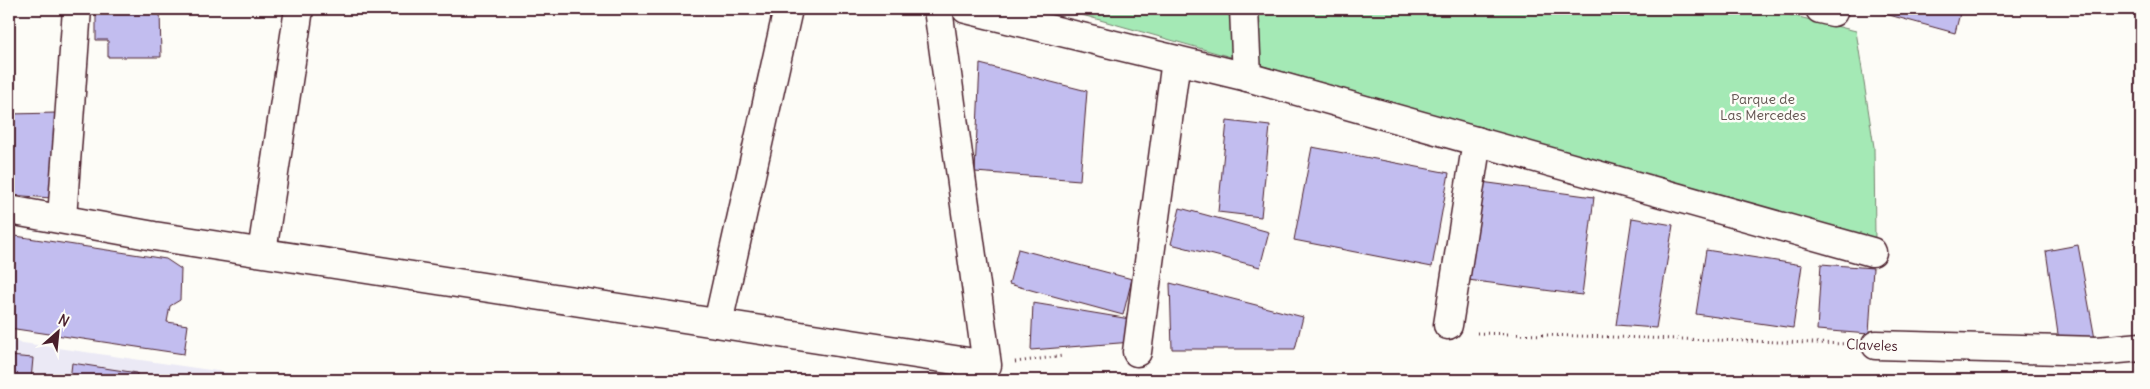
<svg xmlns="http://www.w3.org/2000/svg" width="2150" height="389" viewBox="0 0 2150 389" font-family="Delius,sans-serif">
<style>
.built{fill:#ebe9f5}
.green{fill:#a4e9b5;stroke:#778470}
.building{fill:#c2bdef;stroke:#4a1f2b}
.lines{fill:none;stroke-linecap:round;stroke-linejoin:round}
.street-casing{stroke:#4a1f2b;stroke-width:31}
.path{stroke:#4a1f2b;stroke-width:3;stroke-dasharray:1 4;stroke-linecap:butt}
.street{stroke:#fdfcf7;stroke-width:28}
.labels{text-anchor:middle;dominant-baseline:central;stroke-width:5;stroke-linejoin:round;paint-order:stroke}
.park-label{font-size:14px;fill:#60524e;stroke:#fdfcf7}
.street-label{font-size:14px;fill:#4a1f2b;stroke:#fdfcf7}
</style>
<rect width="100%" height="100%" fill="#fdfcf7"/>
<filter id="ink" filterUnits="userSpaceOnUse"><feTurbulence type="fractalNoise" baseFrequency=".02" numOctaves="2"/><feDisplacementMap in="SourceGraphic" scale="10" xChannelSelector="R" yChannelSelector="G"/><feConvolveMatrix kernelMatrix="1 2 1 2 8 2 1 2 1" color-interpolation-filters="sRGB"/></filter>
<g filter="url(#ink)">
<polygon class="built" points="9,341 280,380 9,380"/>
<polygon class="green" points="1061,9 1766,9 1856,31 1874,147 1875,239"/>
<g class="building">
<polygon points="96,9 160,9 161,57 108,57 108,40 96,40"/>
<polygon points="1878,9 1961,9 1955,33 1878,12"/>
<polygon points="980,64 1087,91 1080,180 975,172"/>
<polygon points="58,113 52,198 9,195 9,114"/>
<polygon points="1227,121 1270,126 1261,217 1218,212"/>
<polygon points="1312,147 1449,173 1432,267 1294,240"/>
<polygon points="1481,182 1594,197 1582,295 1468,280"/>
<polygon points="1180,208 1269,232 1260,267 1171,244"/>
<polygon points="1632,218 1673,225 1656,328 1616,325"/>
<polygon points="9,235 166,259 181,269 180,300 170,306 167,322 188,325 184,354 9,328"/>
<polygon points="2078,245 2095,339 2059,341 2046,251"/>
<polygon points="1018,249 1132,279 1123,315 1009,284"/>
<polygon points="1706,250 1802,265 1793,328 1696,314"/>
<polygon points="1821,264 1873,268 1869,334 1817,330"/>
<polygon points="1170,283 1303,317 1295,349 1172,349"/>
<polygon points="1033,303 1136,320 1132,342 1031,350"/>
<polygon points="9,356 33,358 31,380 9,380"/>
<polygon points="72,363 137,373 136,380 70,380"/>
</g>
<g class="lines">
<g class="street-casing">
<g id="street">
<polyline points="966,9 1247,77 1872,252"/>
<polyline points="1244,9 1247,77"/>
<polyline points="1820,9 1833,12"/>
<polyline points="9,210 154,236 987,365 938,9"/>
<polyline points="62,218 77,9"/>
<polyline points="262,252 299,9"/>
<polyline points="718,323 788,9"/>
<polyline points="1448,325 1477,141"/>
<polyline points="1876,345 2097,351 2141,347"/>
<polyline points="1137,352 1176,60"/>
</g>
</g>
<g class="path">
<polyline points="1477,333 1848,344"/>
<polyline points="1015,362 1063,356"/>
</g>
<use href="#street" class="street"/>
</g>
</g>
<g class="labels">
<g class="park-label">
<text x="1763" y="99">Parque de<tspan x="1763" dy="16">Las Mercedes</tspan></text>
</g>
<g class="street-label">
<text transform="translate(1872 345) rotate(2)">Claveles</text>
</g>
</g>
<rect width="2150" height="389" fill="none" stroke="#fdfcf7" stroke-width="30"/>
<rect x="15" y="15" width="2120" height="359" fill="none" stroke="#4a1f2b" stroke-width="2" filter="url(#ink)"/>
<g transform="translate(58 332) rotate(27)" stroke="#fdfcf7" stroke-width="4" paint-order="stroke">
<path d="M0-4L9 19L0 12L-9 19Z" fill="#4a1f2b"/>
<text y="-8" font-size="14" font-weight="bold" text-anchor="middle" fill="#4a1f2b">N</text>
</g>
</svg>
